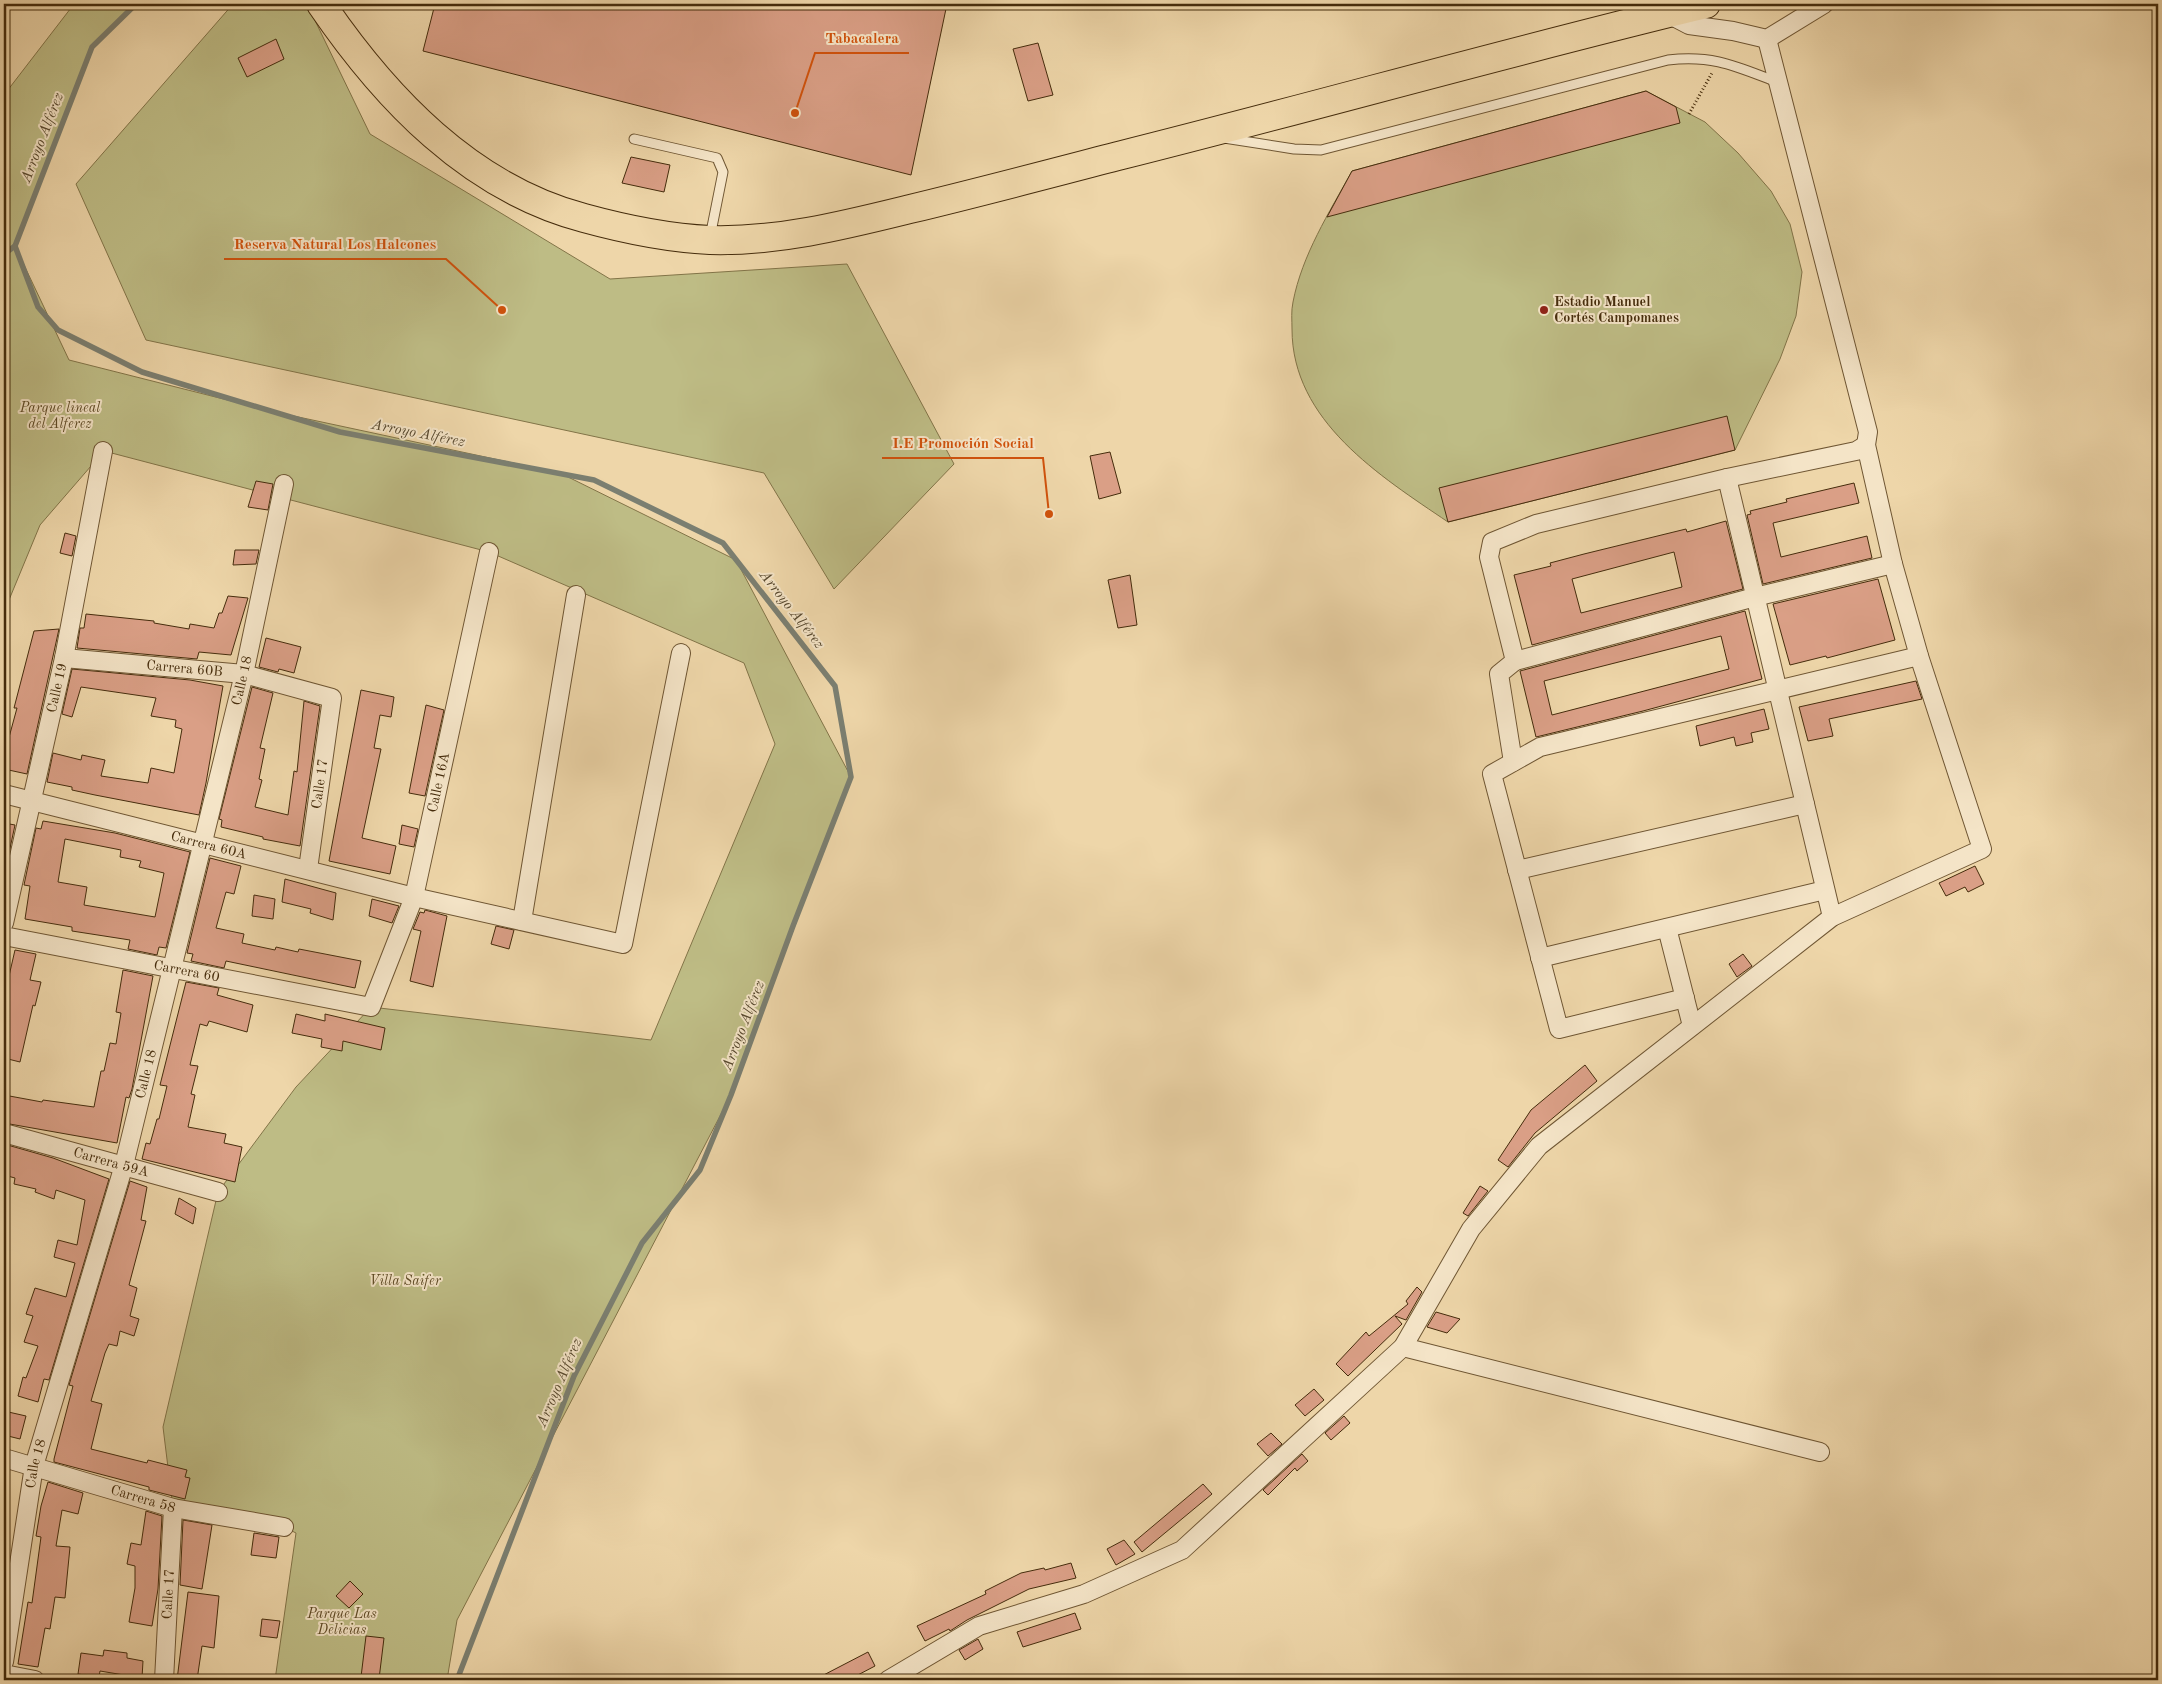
<svg xmlns="http://www.w3.org/2000/svg" width="2162" height="1684" viewBox="0 0 2162 1684" font-family="'Old Standard TT',serif">
<style>
.green{fill:#bebc85;stroke:#827448}
.lines{fill:none;stroke-linecap:round;stroke-linejoin:round}
.stream{stroke:#7b7f71;stroke-width:5.5}
.building{fill:#da9f86;stroke:#452c0c;fill-rule:evenodd}
.service-casing{stroke:#6f5633;stroke-width:11}
.minor-casing{stroke:#6f5633;stroke-width:20}
.primary-casing{stroke:#452c0c;stroke-width:30}
.path{stroke:#452c0c;stroke-width:3;stroke-dasharray:1 2.5;stroke-linecap:butt}
.service{stroke:#f4e4c7;stroke-width:9}
.minor{stroke:#f4e4c7;stroke-width:18}
.primary{stroke:#eed6a9;stroke-width:28}
.poi-dot{fill:#8f2418;stroke:#f4e4c7;stroke-width:2}
.labels{text-anchor:middle;dominant-baseline:central;stroke-width:4;stroke-linejoin:round;paint-order:stroke}
.poi-label{font-size:14px;font-weight:bold;fill:#452c0c;stroke:#f4e4c7;text-anchor:start}
.park-label{font-size:14px;font-style:italic;fill:#5d4924;stroke:#f4e4c7}
.street-label{font-size:14px;fill:#452c0c;stroke:#f4e4c7}
.water-label{font-size:15px;font-style:italic;fill:#57482e;stroke:#f4e4c7}
.leader{fill:none;stroke:#d0520c;stroke-width:2}
.callout-dot{fill:#d0520c;stroke:#f4e4c7;stroke-width:2}
.callout-label{font-size:15px;text-anchor:middle;font-weight:bold;fill:#d0520c;stroke:#f4e4c7;stroke-width:4;stroke-linejoin:round;paint-order:stroke}
</style>
<rect width="100%" height="100%" fill="#eed6a9"/>
<filter id="stains"><feTurbulence type="fractalNoise" baseFrequency=".004" numOctaves="4"/><feColorMatrix values="0 0 0 0 .2 0 0 0 0 .09 0 0 0 0 .02 0 0 0 .5 -.17"/></filter>
<radialGradient id="worn" r=".72"><stop offset=".6" stop-color="#630" stop-opacity="0"/><stop offset="1" stop-color="#630" stop-opacity=".3"/></radialGradient>
<g class="green">
<polygon points="74,4 136,4 92,47 15,246 69,360 275,412 560,473 736,560 851,777 731,1095 457,1620 447,1680 275,1680 296,1533 284,1527 173,1508 163,1427 218,1192 296,1087 371,1007 651,1040 775,744 744,663 489,552 104,451 40,525 4,612 4,95"/>
<polygon points="233,4 307,4 370,134 610,279 847,264 954,464 834,589 764,473 146,340 76,184"/>
<path d="M1646,91L1705,122L1738,153L1771,191L1790,224L1802,272L1796,316L1780,359L1735,450L1448,522C1380,476 1292,421 1292,329C1292,320 1291,311 1293,302C1302,255 1329,213 1352,171Z"/>
</g>
<g class="lines">
<g class="stream">
<polyline points="136,4 92,47 15,246 38,307 58,330 142,372 340,432 594,480 723,543 835,686 851,777 793,926 731,1095 700,1170 642,1243 574,1376 457,1680"/>
<polyline points="4,254 15,246"/>
</g>
</g>
<g class="building">
<polygon points="435,4 947,4 911,175 423,51"/>
<polygon points="276,39 284,59 247,77 238,58"/>
<polygon points="1038,43 1053,95 1028,101 1013,49"/>
<polygon points="1646,91 1676,107 1680,123 1327,217 1352,171"/>
<polygon points="631,157 670,165 664,192 622,183"/>
<polygon points="1727,416 1735,450 1448,522 1439,488"/>
<polygon points="1110,452 1121,493 1099,499 1090,456"/>
<polygon points="256,481 273,484 268,510 248,507"/>
<polygon points="1854,483 1859,503 1773,523 1781,557 1867,536 1872,558 1763,584 1747,515 1751,514 1750,511 1787,502 1786,499"/>
<path d="M1726,521L1743,589L1532,645L1514,575L1551,566L1550,563L1584,554L1686,529L1687,532ZM1674,552L1682,587L1581,613L1572,579Z"/>
<polygon points="65,533 76,536 72,556 60,553"/>
<polygon points="235,550 259,550 256,564 233,565"/>
<polygon points="1130,575 1137,625 1118,628 1108,580"/>
<polygon points="1878,579 1895,640 1827,658 1826,656 1790,665 1773,604"/>
<polygon points="228,596 248,598 231,655 199,652 197,659 77,648 80,628 84,628 86,614 154,621 154,623 189,629 190,624 214,628 219,613 222,613"/>
<path d="M1745,611L1762,679L1643,711L1536,737L1520,671ZM1721,636L1729,669L1552,715L1544,681Z"/>
<polygon points="59,629 27,774 4,769 4,740 8,741 17,708 14,708 34,631"/>
<polygon points="266,638 301,647 294,673 279,669 278,672 259,667"/>
<polygon points="72,669 190,680 223,686 206,783 199,815 95,795 72,790 72,787 47,782 53,753 81,760 82,755 105,760 101,776 148,783 151,768 174,773 182,729 175,727 176,720 151,716 156,698 81,687 72,717 62,714"/>
<polygon points="1916,681 1922,699 1829,719 1833,736 1808,741 1799,707"/>
<polygon points="252,687 273,693 260,748 265,749 259,779 262,780 255,807 288,815 294,771 297,772 304,701 320,706 300,846 263,839 263,837 221,827 222,820 219,819"/>
<polygon points="361,690 394,697 391,717 380,715 374,748 381,749 362,838 396,846 390,874 329,861"/>
<polygon points="426,705 444,710 425,796 409,793"/>
<polygon points="1764,709 1769,729 1751,733 1753,742 1736,746 1734,737 1700,746 1696,726"/>
<path d="M43,821L115,833L190,852L166,948L159,947L157,955L128,949L130,940L72,931V927L25,919L30,886L24,885L36,828L41,829ZM65,839L121,850L120,857L141,861L139,867L164,873L155,917L84,905L87,887L58,882Z"/>
<polygon points="4,823 15,825 4,876"/>
<polygon points="402,825 418,829 414,847 399,844"/>
<polygon points="210,858 241,866 234,894 226,892 216,928 244,934 242,943 275,950 276,947 298,952 299,949 361,961 355,988 226,961 224,968 191,961 193,954 187,953"/>
<polygon points="1975,866 1984,884 1968,892 1965,887 1946,896 1939,883"/>
<polygon points="285,879 336,893 333,920 310,913 311,909 282,902"/>
<polygon points="254,895 275,899 273,919 252,916"/>
<polygon points="372,899 399,906 392,923 369,916"/>
<polygon points="425,910 447,916 433,987 410,981 421,931 413,929 420,912 424,913"/>
<polygon points="496,926 514,930 509,949 491,944"/>
<polygon points="15,950 36,954 30,980 41,982 35,1006 33,1005 20,1062 4,1058 4,985 6,975 9,976"/>
<polygon points="1743,954 1752,966 1737,977 1729,964"/>
<polygon points="123,970 153,976 132,1089 129,1098 126,1097 117,1143 4,1123 4,1095 42,1102 43,1100 94,1107 101,1071 104,1071 110,1043 116,1044 121,1013 116,1012"/>
<polygon points="186,982 219,988 217,995 253,1005 247,1032 209,1021 207,1026 200,1024 190,1065 198,1066 191,1094 195,1095 188,1127 226,1134 224,1143 242,1147 235,1182 142,1159 146,1143 150,1144 157,1119 159,1119 167,1086 160,1085"/>
<polygon points="296,1014 325,1021 325,1014 385,1028 381,1050 343,1041 342,1051 321,1047 322,1039 292,1033"/>
<polygon points="1585,1065 1597,1081 1535,1133 1508,1167 1498,1160 1531,1110"/>
<polygon points="4,1144 53,1158 109,1179 49,1380 44,1379 38,1402 18,1396 23,1377 26,1378 38,1346 24,1342 33,1316 26,1314 35,1288 66,1297 75,1263 54,1257 58,1240 77,1245 85,1200 56,1190 54,1199 35,1192 36,1189 14,1184 15,1178 4,1175"/>
<polygon points="130,1181 147,1187 141,1220 146,1221 129,1285 137,1288 130,1316 139,1319 134,1336 120,1331 117,1346 109,1344 105,1353 91,1401 102,1404 91,1449 147,1463 148,1460 187,1470 185,1477 190,1478 185,1499 149,1490 149,1487 54,1462 54,1459 73,1386 69,1385"/>
<polygon points="1480,1186 1488,1191 1468,1216 1463,1213"/>
<polygon points="179,1198 196,1208 193,1224 175,1214"/>
<polygon points="1417,1287 1422,1292 1406,1320 1395,1316 1402,1324 1348,1376 1336,1364 1366,1332 1369,1336 1408,1304 1406,1301"/>
<polygon points="1436,1312 1460,1319 1447,1333 1427,1327"/>
<polygon points="1314,1389 1324,1400 1305,1416 1295,1405"/>
<polygon points="4,1411 26,1416 20,1439 4,1435"/>
<polygon points="1344,1416 1350,1423 1331,1440 1325,1433"/>
<polygon points="1271,1433 1282,1444 1268,1456 1257,1444"/>
<polygon points="1302,1454 1308,1461 1297,1471 1295,1468 1268,1495 1263,1490"/>
<polygon points="48,1482 83,1493 78,1514 62,1510 56,1546 70,1547 65,1598 55,1597 50,1629 45,1628 38,1667 18,1664 28,1602 32,1603 41,1537 36,1536 41,1506"/>
<polygon points="1203,1484 1212,1494 1142,1552 1134,1542"/>
<polygon points="146,1511 162,1516 158,1589 152,1626 129,1622 135,1588 135,1566 127,1564 131,1543 141,1545"/>
<polygon points="183,1520 212,1525 202,1589 180,1585"/>
<polygon points="254,1533 279,1537 276,1558 251,1555"/>
<polygon points="1124,1540 1135,1554 1116,1565 1107,1549"/>
<polygon points="1071,1563 1076,1578 1029,1589 967,1620 950,1631 949,1629 925,1641 917,1626 986,1594 985,1591 1021,1573 1044,1568 1045,1570"/>
<polygon points="350,1581 363,1594 349,1608 336,1596"/>
<polygon points="188,1592 219,1596 214,1648 202,1646 197,1680 177,1680"/>
<polygon points="1075,1613 1081,1629 1023,1647 1017,1632"/>
<polygon points="262,1619 280,1621 277,1638 260,1636"/>
<polygon points="366,1636 384,1638 379,1679 361,1677"/>
<polygon points="978,1639 983,1649 965,1660 959,1650"/>
<polygon points="104,1650 127,1653 127,1658 143,1661 142,1678 100,1671 99,1677 78,1674 81,1653 103,1656"/>
<polygon points="868,1652 875,1666 854,1677 856,1680 814,1680"/>
</g>
<g class="lines">
<g class="service-casing">
<g id="service">
<path d="M1224,138L1294,149L1321,150L1668,60C1714,55 1735,66 1777,82"/>
<polyline points="634,139 717,158 723,172 710,237"/>
</g>
</g>
<g class="minor-casing">
<g id="minor">
<polyline points="1666,13 1689,25 1733,31 1767,39 1824,4"/>
<polyline points="1727,478 1832,917"/>
<path id="s1" d="M64,658L244,674L332,698L308,869"/>
<polyline points="1515,661 1755,597 1893,564"/>
<polyline points="1513,762 1499,674 1515,661 1489,557 1492,542 1536,524 1727,478 1856,451 1866,445"/>
<path id="s2" d="M4,794L414,897L623,944L681,653"/>
<polyline points="1517,870 1805,804"/>
<polyline points="522,921 576,595"/>
<path id="s3" d="M4,923L64,658L103,451"/>
<polyline points="1667,928 1692,1026"/>
<path id="s4" d="M4,936L371,1007L414,897L489,552"/>
<polyline points="1540,958 1825,890"/>
<polyline points="1685,998 1559,1029 1492,774 1540,747 1919,656"/>
<path id="s5" d="M4,1133L218,1192"/>
<polyline points="1403,1347 1820,1452"/>
<path id="s6" d="M4,1458L173,1508L284,1527"/>
<path id="s7" d="M4,1662L34,1466L124,1165L244,674L284,484"/>
<polyline points="4,1674 35,1680"/>
<path id="s8" d="M164,1680L173,1508"/>
<polyline points="888,1680 979,1626 1084,1594 1182,1550 1403,1347 1471,1229 1539,1146 1832,917 1982,849 1919,656 1893,564 1866,445 1868,432 1767,39"/>
</g>
</g>
<g class="primary-casing">
<path id="primary" d="M321,4C385,98 470,188 584,218C624,229 668,238 710,240C778,242 845,225 910,209C981,192 1052,173 1122,155C1317,106 1511,51 1706,4"/>
</g>
<polyline class="path" points="1689,114 1712,73"/>
<use href="#service" class="service"/>
<use href="#minor" class="minor"/>
<use href="#primary" class="primary"/>
</g>
<circle class="poi-dot" cx="1544" cy="310" r="5"/>
<g class="labels">
<g class="poi-label">
<text x="1554" y="302">Estadio Manuel<tspan x="1554" dy="16">Cortés Campomanes</tspan></text>
</g>
<g class="park-label">
<text x="60" y="408">Parque lineal<tspan x="60" dy="16">del Alferez</tspan></text>
<text x="405" y="1281">Villa Saifer</text>
<text x="342" y="1614">Parque Las<tspan x="342" dy="16">Delicias</tspan></text>
</g>
<g class="street-label">
<text stroke="none"><textPath href="#s1" startOffset="121">Carrera 60B</textPath></text>
<text stroke="none"><textPath href="#s7" startOffset="1011">Calle 18</textPath></text>
<text stroke="none"><textPath href="#s3" startOffset="241">Calle 19</textPath></text>
<text stroke="none"><textPath href="#s4" startOffset="609">Calle 16A</textPath></text>
<text transform="translate(320 784) rotate(-82)">Calle 17</text>
<text stroke="none"><textPath href="#s2" startOffset="211">Carrera 60A</textPath></text>
<text stroke="none"><textPath href="#s4" startOffset="186">Carrera 60</textPath></text>
<text stroke="none"><textPath href="#s7" startOffset="606">Calle 18</textPath></text>
<text stroke="none"><textPath href="#s5" startOffset="111">Carrera 59A</textPath></text>
<text stroke="none"><textPath href="#s7" startOffset="201">Calle 18</textPath></text>
<text stroke="none"><textPath href="#s6" startOffset="145">Carrera 58</textPath></text>
<text stroke="none"><textPath href="#s8" startOffset="86">Calle 17</textPath></text>
</g>
<g class="water-label">
<text transform="translate(43 138) rotate(-69)">Arroyo Alférez</text>
<text transform="translate(418 434) rotate(11)">Arroyo Alférez</text>
<text transform="translate(791 610) rotate(52)">Arroyo Alférez</text>
<text transform="translate(744 1026) rotate(-69)">Arroyo Alférez</text>
<text transform="translate(560 1383) rotate(-67)">Arroyo Alférez</text>
</g>
</g>
<path class="leader" d="M795 113L815 53H909M502 310L446 259H224M1049 514L1043 458H882"/>
<g class="callout-dot">
<circle cx="795" cy="113" r="5"/>
<circle cx="502" cy="310" r="5"/>
<circle cx="1049" cy="514" r="5"/>
</g>
<g class="callout-label">
<text x="862" y="43">Tabacalera</text>
<text x="335" y="249">Reserva Natural Los Halcones</text>
<text x="963" y="448">I.E Promoción Social</text>
</g>
<rect width="2162" height="1684" fill="none" stroke="#eed6a9" stroke-width="20"/>
<rect x="5" y="5" width="2152" height="1674" fill="none" stroke="#452c0c" stroke-width="2.5"/>
<rect x="10" y="10" width="2142" height="1664" fill="none" stroke="#452c0c"/>
<rect width="100%" height="100%" filter="url(#stains)"/>
<rect width="100%" height="100%" fill="url(#worn)"/>
</svg>
